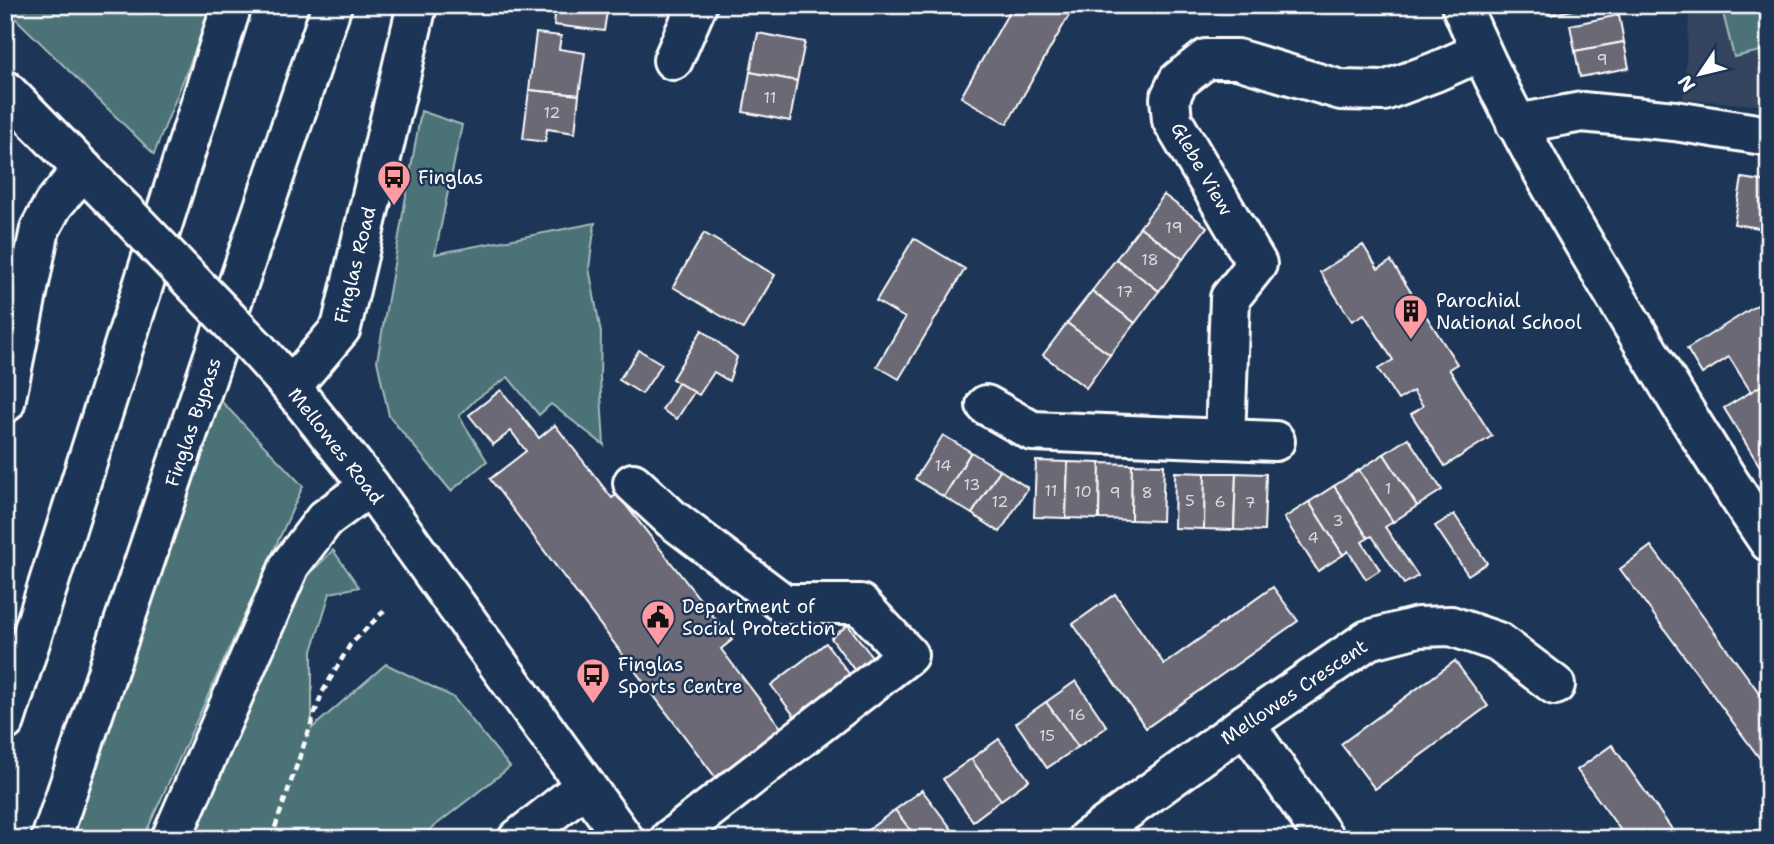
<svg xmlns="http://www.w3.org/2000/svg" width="1774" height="844" viewBox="0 0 1774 844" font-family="'Shantell Sans',sans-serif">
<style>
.built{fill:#344560}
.green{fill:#4b7377;stroke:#a5b9bb;stroke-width:2}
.building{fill:#6b6975;stroke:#fff;stroke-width:2}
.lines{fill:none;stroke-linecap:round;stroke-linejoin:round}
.minor-casing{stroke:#fff;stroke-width:44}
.major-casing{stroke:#fff;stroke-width:44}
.path{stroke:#fff;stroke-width:4.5;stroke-dasharray:7 5;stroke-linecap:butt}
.minor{stroke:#1d3557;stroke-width:38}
.major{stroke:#1d3557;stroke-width:38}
.major-bridge-casing{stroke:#fff;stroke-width:44;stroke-linecap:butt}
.major-bridge{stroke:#1d3557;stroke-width:38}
.labels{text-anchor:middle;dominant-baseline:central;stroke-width:5;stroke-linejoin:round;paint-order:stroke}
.number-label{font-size:16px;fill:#dadadc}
.street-label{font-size:19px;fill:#fff;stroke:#1d3557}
.poi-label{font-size:19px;fill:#fff;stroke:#1d3557;text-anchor:start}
</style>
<rect width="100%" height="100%" fill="#1d3557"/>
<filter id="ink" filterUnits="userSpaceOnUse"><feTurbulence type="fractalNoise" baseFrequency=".0143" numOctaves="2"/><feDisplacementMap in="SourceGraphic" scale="14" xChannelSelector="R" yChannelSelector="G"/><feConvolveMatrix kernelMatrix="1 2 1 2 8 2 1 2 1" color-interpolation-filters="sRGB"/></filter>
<g filter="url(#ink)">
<polygon class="built" points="1690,5 1769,5 1769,106 1683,99"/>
<g class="green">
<polygon points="15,5 213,5 154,154 9,12"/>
<polygon points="1721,5 1769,5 1769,49 1734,57"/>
<polygon points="421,111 462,125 435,254 595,223 589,268 601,333 600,377 604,445 551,404 539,415 508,377 475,400 459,416 487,461 451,491 389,416 377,361"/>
<polygon points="221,401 303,486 143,839 67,839 121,693"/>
<polygon points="333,550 359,587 330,593 312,651 312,728 386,664 453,697 510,767 418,839 194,839 294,590"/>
</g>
<g class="building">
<polygon points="556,5 608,5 604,31 554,25"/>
<polygon points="1013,5 1075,5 1007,124 961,97"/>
<polygon points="1547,5 1598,5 1549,15"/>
<polygon points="1619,15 1624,42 1575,51 1570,25"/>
<polygon points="536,33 561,36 559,49 585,53 579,95 529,90"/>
<polygon points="758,33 805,42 797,81 750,72"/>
<polygon points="1624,42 1629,68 1580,77 1575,51"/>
<polygon points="750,72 797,81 790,121 743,112"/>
<polygon points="529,90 579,95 575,133 547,129 545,142 523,139"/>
<polygon points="1742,178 1769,182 1766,229 1734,224"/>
<polygon points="1164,195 1207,227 1183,259 1140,227"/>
<polygon points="1140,227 1183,259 1159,291 1116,259"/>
<polygon points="704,233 775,275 743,329 673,287"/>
<polygon points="914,238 965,269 899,379 877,366 905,318 876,301"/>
<polygon points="1363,245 1378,269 1391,261 1457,364 1449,369 1492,436 1445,466 1411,414 1423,406 1413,391 1398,400 1378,369 1393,360 1364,314 1352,321 1320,272"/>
<polygon points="1116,259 1159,291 1135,323 1092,291"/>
<polygon points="1092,291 1135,323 1110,355 1067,323"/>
<polygon points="1762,302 1769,313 1769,381 1751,392 1729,357 1702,374 1687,349"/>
<polygon points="1067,323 1110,355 1086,388 1043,355"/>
<polygon points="702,330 737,357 729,381 714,372 699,395 672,379"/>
<polygon points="639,350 662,364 642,394 619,380"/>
<polygon points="678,383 694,392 677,419 662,410"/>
<polygon points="1764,384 1769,391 1769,477 1762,470 1724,408"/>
<polygon points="501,390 539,438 555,425 612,498 617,494 732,640 721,649 782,729 716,778 490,479 526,451 511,431 493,445 469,415"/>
<polygon points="943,435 971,452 944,497 915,479"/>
<polygon points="1408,438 1442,490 1417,506 1384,454"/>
<polygon points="971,452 1000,470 972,514 944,497"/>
<polygon points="1384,454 1417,506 1393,522 1359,470"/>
<polygon points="1036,461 1068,462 1066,518 1034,517"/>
<polygon points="1068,462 1100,463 1099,519 1066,518"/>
<polygon points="1100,463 1132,464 1131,520 1099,519"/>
<polygon points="1132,464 1164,465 1162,521 1131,520"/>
<polygon points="1000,470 1028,488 1000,532 972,514"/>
<polygon points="1359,470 1393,522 1385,527 1418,576 1404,584 1372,536 1368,538 1334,486"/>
<polygon points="1175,472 1205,473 1204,529 1174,528"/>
<polygon points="1205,473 1236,473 1234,530 1204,529"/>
<polygon points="1236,473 1266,474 1264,531 1234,530"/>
<polygon points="1334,486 1368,538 1362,542 1380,570 1366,579 1348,551 1343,555 1309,502"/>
<polygon points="1309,502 1343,555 1318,571 1284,518"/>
<polygon points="1454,514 1487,563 1468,575 1435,526"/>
<polygon points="1651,546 1769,706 1769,771 1620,569"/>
<polygon points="1273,587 1298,621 1146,728 1073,624 1115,594 1164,664"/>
<polygon points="848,625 873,658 855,671 831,638"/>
<polygon points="826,643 853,679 798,721 771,685"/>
<polygon points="1455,661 1488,706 1375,789 1341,744"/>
<polygon points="1076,681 1107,727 1078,747 1046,702"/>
<polygon points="1046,702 1078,747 1047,768 1016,723"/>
<polygon points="999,739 1029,780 1001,800 971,759"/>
<polygon points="1612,745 1679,839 1627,839 1577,770"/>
<polygon points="971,759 1001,800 973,821 943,779"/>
<polygon points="922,790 957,836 954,839 917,839 895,810"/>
<polygon points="895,810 917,839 875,839 868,830"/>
</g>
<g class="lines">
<g class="minor-casing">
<g id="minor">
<path d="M1461,5C1504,108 1560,204 1617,299C1666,381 1715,463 1769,542"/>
<polyline points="673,60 697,5"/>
<polyline points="1516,124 1582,112 1675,121 1769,136"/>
<polyline points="986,405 1032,431 1275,441"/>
<polyline points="1225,439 1230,298 1257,264 1172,120 1170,98 1178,81 1206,59 1237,59 1341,90 1384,91 1435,72 1480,52"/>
<polyline points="633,483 672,519 784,604 860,604 908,655 670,839"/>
<polyline points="1245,724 1325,839"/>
<polyline points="518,839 585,786"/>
<polyline points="1087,839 1245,724 1368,640 1418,627 1451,626 1498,642 1555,685"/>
</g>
</g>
<g class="major-casing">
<g id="major">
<polyline points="5,90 125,212"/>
<polyline points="256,348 291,387 370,486 624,839"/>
<polyline points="291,387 341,328 417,5"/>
<polyline points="5,403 40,229 53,205 83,169"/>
<polyline points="5,721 232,5"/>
<polyline points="51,839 332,5"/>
<polyline points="171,839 290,565 325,519 370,486"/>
</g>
</g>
<polyline class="path" points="271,839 322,693 350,645 384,611"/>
<use href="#minor" class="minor"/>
<use href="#major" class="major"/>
<g class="major-bridge-casing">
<polyline id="major-bridge" points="125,212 256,348"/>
</g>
<use href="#major-bridge" class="major-bridge"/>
</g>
</g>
<defs>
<g id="bus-pin" transform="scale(1.75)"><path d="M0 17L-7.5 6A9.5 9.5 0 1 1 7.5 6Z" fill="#ff9aa2" stroke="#1d3557"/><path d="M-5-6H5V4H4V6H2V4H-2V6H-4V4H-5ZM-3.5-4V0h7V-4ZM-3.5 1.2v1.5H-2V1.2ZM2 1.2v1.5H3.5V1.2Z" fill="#111"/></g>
<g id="building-pin" transform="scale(1.75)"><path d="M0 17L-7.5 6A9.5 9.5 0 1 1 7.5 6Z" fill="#ff9aa2" stroke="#1d3557"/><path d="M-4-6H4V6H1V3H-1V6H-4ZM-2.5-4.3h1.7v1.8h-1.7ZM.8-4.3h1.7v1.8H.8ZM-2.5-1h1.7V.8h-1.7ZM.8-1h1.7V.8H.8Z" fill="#111"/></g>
<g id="civic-pin" transform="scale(1.75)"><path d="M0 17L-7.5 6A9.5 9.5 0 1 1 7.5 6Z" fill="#ff9aa2" stroke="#1d3557"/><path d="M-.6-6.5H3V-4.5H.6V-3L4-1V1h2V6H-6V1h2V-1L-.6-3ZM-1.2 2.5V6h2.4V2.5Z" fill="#111"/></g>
</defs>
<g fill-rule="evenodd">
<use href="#bus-pin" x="394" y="177"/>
<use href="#building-pin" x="1411" y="311"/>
<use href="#civic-pin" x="658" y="617"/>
<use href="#bus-pin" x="593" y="675"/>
</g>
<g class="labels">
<g class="number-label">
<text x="1602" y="59">9</text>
<text x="770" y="97">11</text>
<text x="552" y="112">12</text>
<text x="1174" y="227">19</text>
<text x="1150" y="259">18</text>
<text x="1125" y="291">17</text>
<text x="943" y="465">14</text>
<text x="972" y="484">13</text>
<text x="1388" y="488">1</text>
<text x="1051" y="490">11</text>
<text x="1083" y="491">10</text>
<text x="1115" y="492">9</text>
<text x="1147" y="492">8</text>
<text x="1190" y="500">5</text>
<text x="1000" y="501">12</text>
<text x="1220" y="501">6</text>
<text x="1250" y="502">7</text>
<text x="1338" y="520">3</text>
<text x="1313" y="537">4</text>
<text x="1077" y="714">16</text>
<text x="1047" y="735">15</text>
</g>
<g class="street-label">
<text transform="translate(1202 169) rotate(60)">Glebe View</text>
<text transform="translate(355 265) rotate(-76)">Finglas Road</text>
<text transform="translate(193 422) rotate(-71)">Finglas Bypass</text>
<text transform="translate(336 446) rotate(52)">Mellowes Road</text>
<text transform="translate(1294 692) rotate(-34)">Mellowes Crescent</text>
</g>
<g class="poi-label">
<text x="418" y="177">Finglas</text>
<text x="1436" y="300">Parochial<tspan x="1436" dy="22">National School</tspan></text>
<text x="682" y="606">Department of<tspan x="682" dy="22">Social Protection</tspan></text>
<text x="618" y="664">Finglas<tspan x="618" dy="22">Sports Centre</tspan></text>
</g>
</g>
<rect width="1774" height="844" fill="none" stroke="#1d3557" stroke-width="28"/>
<rect x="14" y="14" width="1746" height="816" fill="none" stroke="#fff" stroke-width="2.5" filter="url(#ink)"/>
<g transform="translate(1700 74) rotate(235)" stroke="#1d3557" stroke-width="5" paint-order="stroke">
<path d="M0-5L12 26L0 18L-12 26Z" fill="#ffffff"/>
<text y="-10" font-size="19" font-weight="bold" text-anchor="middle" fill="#ffffff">N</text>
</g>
</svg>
